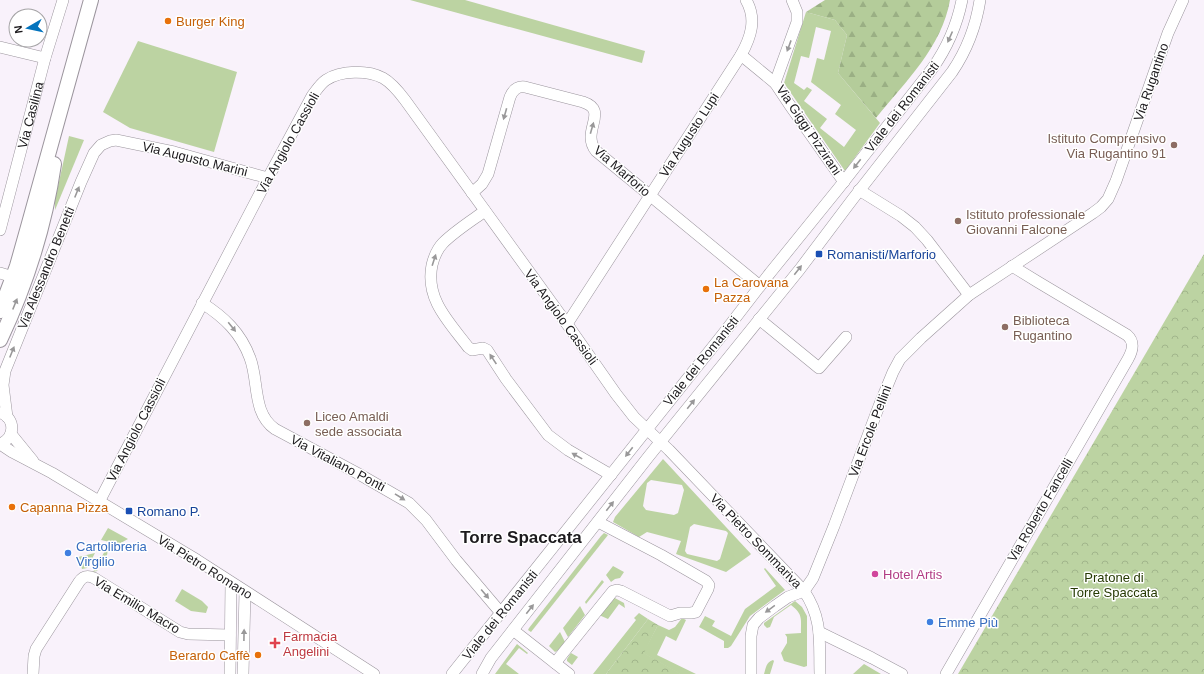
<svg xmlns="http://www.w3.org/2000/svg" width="1204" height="674" viewBox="0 0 1204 674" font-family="Arial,sans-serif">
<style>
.green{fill:#bcd3a2;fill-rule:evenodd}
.forest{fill:url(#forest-firs)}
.park{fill:url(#park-crowns)}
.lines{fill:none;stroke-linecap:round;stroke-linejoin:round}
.minor-casing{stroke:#9b959d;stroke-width:12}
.major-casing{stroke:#9b959d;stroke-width:16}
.minor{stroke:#fff;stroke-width:11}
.major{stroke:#fff;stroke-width:14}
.oneway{fill:#999899}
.food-dot{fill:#e8710a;stroke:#fff;stroke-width:1.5}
.education-dot{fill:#8d6e63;stroke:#fff;stroke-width:1.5}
.transit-dot{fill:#1a4fb4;stroke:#fff;stroke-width:1.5}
.shop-dot{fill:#3f7fe0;stroke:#fff;stroke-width:1.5}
.hotel-dot{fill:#d1479c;stroke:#fff;stroke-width:1.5}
.health-dot{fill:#e0444e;stroke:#fff;stroke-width:1.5}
.labels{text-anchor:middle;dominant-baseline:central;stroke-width:3;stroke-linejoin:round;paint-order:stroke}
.food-label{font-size:13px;fill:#c56008;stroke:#fff;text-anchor:start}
.street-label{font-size:13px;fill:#1c1a1d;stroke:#fff}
.education-label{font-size:13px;fill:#785e54;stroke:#fff;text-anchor:start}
.transit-label{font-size:13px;fill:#164399;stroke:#fff;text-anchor:start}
.shop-label{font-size:13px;fill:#366cbe;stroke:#fff;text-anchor:start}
.hotel-label{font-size:13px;fill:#b23c85;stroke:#fff;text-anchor:start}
.park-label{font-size:13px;fill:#263a03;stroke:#fff}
.health-label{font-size:13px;fill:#be3a42;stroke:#fff;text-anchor:start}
.district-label{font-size:17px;font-weight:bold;fill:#1c1a1d;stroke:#fff}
</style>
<defs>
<pattern id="forest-firs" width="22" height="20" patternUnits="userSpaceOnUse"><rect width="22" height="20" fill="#b4cc9a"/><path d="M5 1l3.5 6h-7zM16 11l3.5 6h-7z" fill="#9aaf84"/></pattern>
<pattern id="park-crowns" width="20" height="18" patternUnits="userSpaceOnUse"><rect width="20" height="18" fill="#bcd3a2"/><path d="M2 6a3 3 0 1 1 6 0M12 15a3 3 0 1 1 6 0" fill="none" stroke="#a1b58b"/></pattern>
</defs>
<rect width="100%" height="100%" fill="#f9f2fb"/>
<g class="green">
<polygon points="410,0 465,0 645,51 642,63"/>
<path d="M806,12L835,20L847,35L838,73L880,123L845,171L784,83ZM816,27L831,31L824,60L817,58L811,82L841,105L835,114L856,130L844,147L820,128L827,119L804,101L812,90L807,87L804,90L794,83L801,56L809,58Z"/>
<polygon points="138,41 237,72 214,152 130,128 103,112"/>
<polygon points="69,136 84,140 55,210 55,200"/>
<path d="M663,459L751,554L750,555L726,572L676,554L681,541L647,532L639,537L613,522L615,517ZM651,480L682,485L684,490L678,513L674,515L646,510L643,506L647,483ZM694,524L726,531L728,533L720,559L717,561L687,554L685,551L690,527Z"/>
<polygon points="108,528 128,539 108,550 107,555 97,571 93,572 110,542 101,540"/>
<polygon points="604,533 608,535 531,632 528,630 529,628 601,536"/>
<polygon points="95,553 87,568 82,569 78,557"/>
<polygon points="613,566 624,572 620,578 615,579 611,582 606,575"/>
<polygon points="765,568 785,590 750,616 731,646 728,648 724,648 724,641 699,627 705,616 715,621 712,626 731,636 745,609 776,586 764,569"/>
<polygon points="602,580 604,582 586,604 585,602"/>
<polygon points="182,589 202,601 208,607 206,613 191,611 175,601"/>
<polygon points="613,597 624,603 625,608 619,604 608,619 599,615"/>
<path d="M795,601L802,607L807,616V666L804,667L784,661L781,653L787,643V637L785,634L801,633C801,619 803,614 791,605L774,617L770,627L767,628L764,625V623Z"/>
<polygon points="580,606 585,615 568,637 563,628"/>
<polygon points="639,613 648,619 606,674 593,674 636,620 634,618"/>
<polygon points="682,618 686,620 676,641 666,636 657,655 696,674 680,674 643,653 658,625 669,630 675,627"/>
<polygon points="560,632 565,642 558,650 555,652 549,646"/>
<polygon points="517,644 528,653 527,654 519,648 506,664 519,674 495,674"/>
<polygon points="571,653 578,657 572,665 567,661 567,659"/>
<path d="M773,660L774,661L770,674H764C766,668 766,662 773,660Z"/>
<polygon points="864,664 881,674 853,674"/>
</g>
<path class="forest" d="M825,0H950C942,47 905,82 876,118L838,73L847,35L835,20L806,12Z"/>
<g class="park">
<polygon points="1204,254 1204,674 958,674"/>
<polygon points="648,619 658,625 644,653 681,674 606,674"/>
</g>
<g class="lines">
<g class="minor-casing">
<g id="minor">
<polyline points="0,47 45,58"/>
<polyline points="741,55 775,83 789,104 844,182"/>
<polyline points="775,83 797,22 797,12 792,0"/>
<polyline points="859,190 901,216 915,227 927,240 969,295"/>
<path d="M472,193L482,184L488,174L510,97C513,90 517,86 525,87L583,102C610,111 580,131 596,151L760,286"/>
<path d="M485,211C471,221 455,231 443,243C437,249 434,257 432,265C425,299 449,322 468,347L472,350L483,348L487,350L506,379L548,435L568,450L611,475"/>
<path id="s1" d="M0,230L45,58L63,0"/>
<polyline points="0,273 13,277"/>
<path d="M202,303C224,317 241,333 250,358C259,381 252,413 275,429L357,473L409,503L426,520L456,560L501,613"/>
<polyline points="759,319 819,368 846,337"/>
<path d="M567,324L741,55C751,37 757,19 746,0"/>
<polyline points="7,417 3,385 5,371 81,182 94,153 101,145 110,141 116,140 174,152 268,178"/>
<polyline points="11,434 33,461"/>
<polyline points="0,444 12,452 52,473 197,560 374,674"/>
<path d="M0,444C15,438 16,419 1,413"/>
<path d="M99,502L268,178L312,96C316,91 320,84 326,80C341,70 368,70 383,78C392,83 399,92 405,100L567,324L616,394L634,417L669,450L804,591C823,619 819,642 820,674"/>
<polyline points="513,630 569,674"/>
<polyline points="819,632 872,658 902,674"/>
<polyline points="555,663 613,591 617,590 621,591 670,616 680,613 691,613 696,612 708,589 709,585 706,581 661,555 598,522"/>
<path d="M33,674L34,656L36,649L79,582C83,576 87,575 94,578L180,632L188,634L230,635"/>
<polyline points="230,674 231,583"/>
<polyline points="243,674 245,592"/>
<path d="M452,674L723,334L770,273L838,189L932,69C947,48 957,25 962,0"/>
<path d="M482,674L491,658L649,456L800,269L852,200L952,72C967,50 976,26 980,0"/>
<polyline points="751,674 751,636 753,625 759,618 775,606 788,597 804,591 813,578 834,526 879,406 893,372 900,359 921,338 969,295 1093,213 1101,207 1108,199 1116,181 1168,33 1183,0"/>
<path d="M946,674L1128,359C1133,350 1135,342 1127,335L1038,282L1012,266"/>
</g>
</g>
<g class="major-casing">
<g id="major">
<polyline points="0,311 17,266 28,227 91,0"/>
<path d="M0,340C27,283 45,226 54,164"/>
</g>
</g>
<use href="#minor" class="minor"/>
<use href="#major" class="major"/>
</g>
<defs><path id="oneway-solid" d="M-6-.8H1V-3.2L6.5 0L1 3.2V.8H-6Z"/></defs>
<g class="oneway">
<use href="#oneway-solid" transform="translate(950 37) rotate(114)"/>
<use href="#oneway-solid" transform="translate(789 46) rotate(110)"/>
<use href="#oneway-solid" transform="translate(505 114) rotate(106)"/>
<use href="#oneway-solid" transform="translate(592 128) rotate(-74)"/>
<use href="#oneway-solid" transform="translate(857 164) rotate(128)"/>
<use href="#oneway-solid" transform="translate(77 192) rotate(-68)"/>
<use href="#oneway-solid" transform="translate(434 260) rotate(-72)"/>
<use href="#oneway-solid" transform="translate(798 270) rotate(-52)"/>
<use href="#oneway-solid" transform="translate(15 304) rotate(-68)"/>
<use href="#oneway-solid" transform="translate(232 327) rotate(51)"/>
<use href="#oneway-solid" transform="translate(12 352) rotate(-68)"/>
<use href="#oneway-solid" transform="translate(493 359) rotate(-124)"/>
<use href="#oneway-solid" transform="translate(691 404) rotate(-51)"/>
<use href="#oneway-solid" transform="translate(629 452) rotate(128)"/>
<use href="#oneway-solid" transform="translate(577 456) rotate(-151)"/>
<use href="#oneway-solid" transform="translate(400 497) rotate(32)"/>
<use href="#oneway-solid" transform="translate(610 506) rotate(-52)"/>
<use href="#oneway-solid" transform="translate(485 594) rotate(50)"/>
<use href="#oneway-solid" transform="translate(530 609) rotate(-52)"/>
<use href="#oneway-solid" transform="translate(770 609) rotate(144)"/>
<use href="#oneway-solid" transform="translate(244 635) rotate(-89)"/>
</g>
<g class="food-dot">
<circle cx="168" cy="21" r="4"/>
<circle cx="706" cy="289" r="4"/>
<circle cx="12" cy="507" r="4"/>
<circle cx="258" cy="655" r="4"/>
</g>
<g class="education-dot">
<circle cx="1174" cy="145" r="4"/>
<circle cx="958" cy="221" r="4"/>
<circle cx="1005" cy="327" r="4"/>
<circle cx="307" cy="423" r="4"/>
</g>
<g class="transit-dot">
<rect x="815" y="250" width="8" height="8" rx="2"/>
<rect x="125" y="507" width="8" height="8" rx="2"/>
</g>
<g class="shop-dot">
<circle cx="68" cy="553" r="4"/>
<circle cx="930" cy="622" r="4"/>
</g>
<circle class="hotel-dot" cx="875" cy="574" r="4"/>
<path class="health-dot" d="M273 637h4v4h4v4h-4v4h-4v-4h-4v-4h4z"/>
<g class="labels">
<g class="food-label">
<text x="176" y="21">Burger King</text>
<text x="714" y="282">La Carovana<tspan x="714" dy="15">Pazza</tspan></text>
<text x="20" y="507">Capanna Pizza</text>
<text x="250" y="655" text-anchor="end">Berardo Caffè</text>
</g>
<g class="street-label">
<text transform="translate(1151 82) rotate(-71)">Via Rugantino</text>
<text transform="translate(902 107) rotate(-52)">Viale dei Romanisti</text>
<text stroke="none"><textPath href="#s1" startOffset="119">Via Casilina</textPath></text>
<text transform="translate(809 130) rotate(56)">Via Giggi Pizzirani</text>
<text transform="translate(689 135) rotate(-57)">Via Augusto Lupi</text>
<text transform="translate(288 143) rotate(-61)">Via Angiolo Cassioli</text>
<text transform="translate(195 159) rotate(14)">Via Augusto Marini</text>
<text transform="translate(622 171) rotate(41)">Via Marforio</text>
<text transform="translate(46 268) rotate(-68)">Via Alessandro Benetti</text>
<text transform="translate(561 317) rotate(54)">Via Angiolo Cassioli</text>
<text transform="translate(701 361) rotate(-51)">Viale dei Romanisti</text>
<text transform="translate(136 430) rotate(-63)">Via Angiolo Cassioli</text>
<text transform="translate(870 431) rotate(-69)">Via Ercole Pellini</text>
<text transform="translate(338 463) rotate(28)">Via Vitaliano Ponti</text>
<text transform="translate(1040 510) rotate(-60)">Via Roberto Fancelli</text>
<text transform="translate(756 541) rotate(46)">Via Pietro Sommariva</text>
<text transform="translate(205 567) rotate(32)">Via Pietro Romano</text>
<text transform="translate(137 605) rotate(31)">Via Emilio Macro</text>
<text transform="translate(500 615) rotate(-51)">Viale dei Romanisti</text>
</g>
<g class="education-label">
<text x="1166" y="138" text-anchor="end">Istituto Comprensivo<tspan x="1166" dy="15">Via Rugantino 91</tspan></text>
<text x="966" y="214">Istituto professionale<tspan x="966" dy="15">Giovanni Falcone</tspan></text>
<text x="1013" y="320">Biblioteca<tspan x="1013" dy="15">Rugantino</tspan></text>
<text x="315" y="416">Liceo Amaldi<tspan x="315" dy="15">sede associata</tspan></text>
</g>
<g class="transit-label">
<text x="827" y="254">Romanisti/Marforio</text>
<text x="137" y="511">Romano P.</text>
</g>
<g class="shop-label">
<text x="76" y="546">Cartolibreria<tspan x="76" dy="15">Virgilio</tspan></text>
<text x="938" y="622">Emme Più</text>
</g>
<g class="hotel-label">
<text x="883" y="574">Hotel Artis</text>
</g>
<g class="park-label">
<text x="1114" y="577">Pratone di<tspan x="1114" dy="15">Torre Spaccata</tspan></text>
</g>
<g class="health-label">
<text x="283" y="636">Farmacia<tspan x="283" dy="15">Angelini</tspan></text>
</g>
<g class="district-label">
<text x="521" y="537">Torre Spaccata</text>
</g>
</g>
<g transform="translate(28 28) rotate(261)"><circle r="19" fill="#ffffff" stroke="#a4a3a5"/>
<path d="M0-3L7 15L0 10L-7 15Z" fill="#0273bd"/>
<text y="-6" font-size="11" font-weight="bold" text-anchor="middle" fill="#1c1a1d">N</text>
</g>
</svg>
